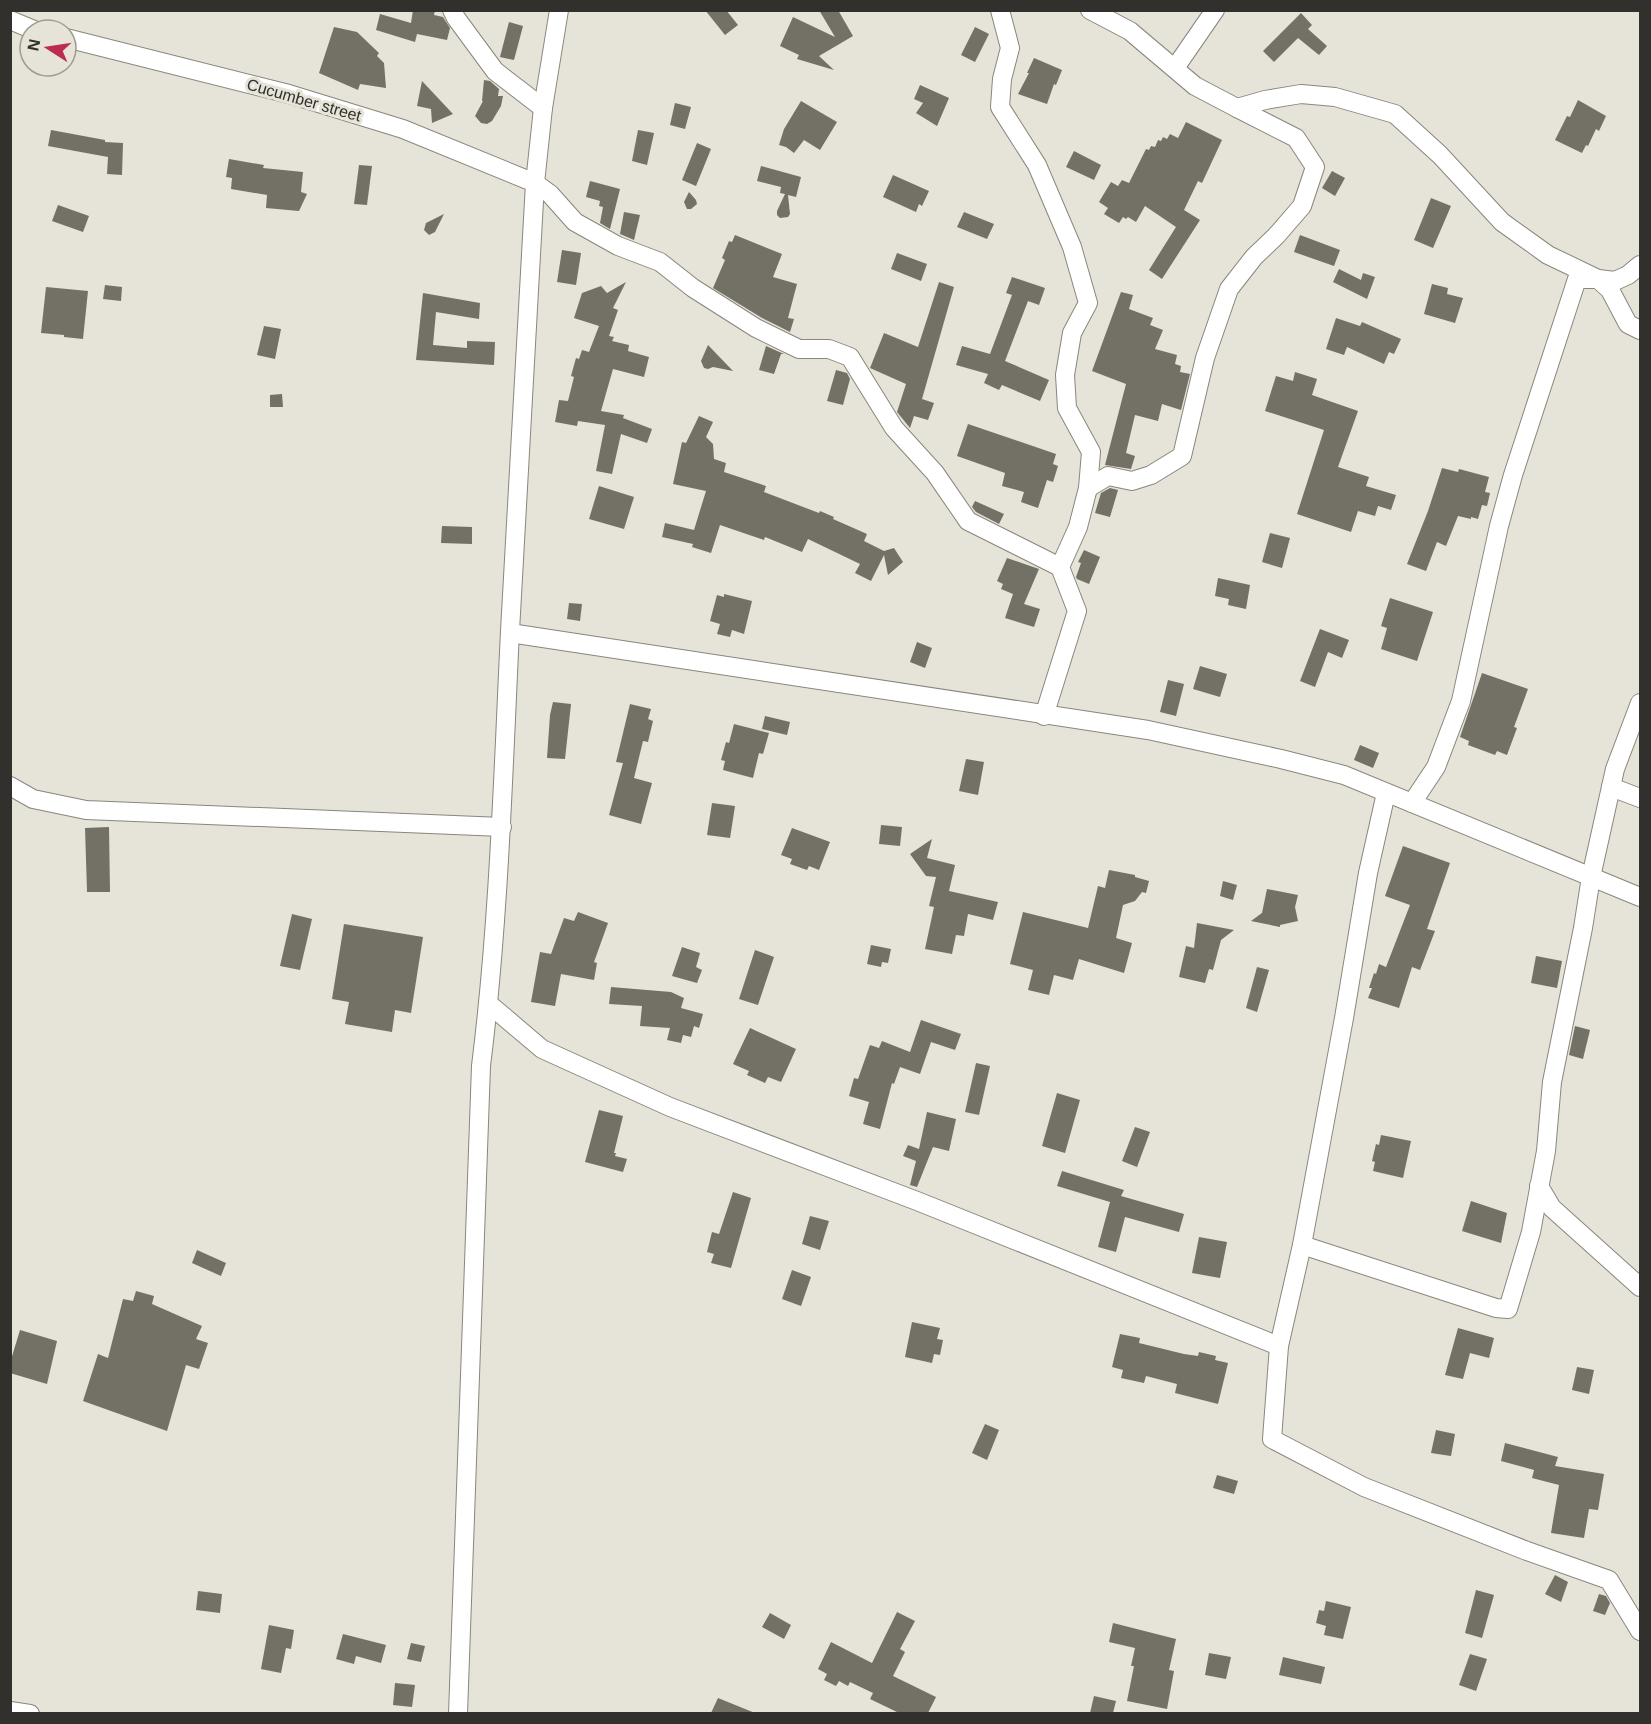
<svg xmlns="http://www.w3.org/2000/svg" width="1651" height="1724" viewBox="0 0 1651 1724" font-family="Arial,sans-serif">
<style>
.building{fill:#737066}
.lines{fill:none;stroke-linecap:round;stroke-linejoin:round}
.street-casing{stroke:#8a867d;stroke-width:20}
.street{stroke:#fff;stroke-width:18}
.labels{text-anchor:middle;dominant-baseline:central;stroke-width:6;stroke-linejoin:round;paint-order:stroke}
.street-label{font-size:16px;fill:#32302c;stroke:#e6e3d8}
</style>
<rect width="100%" height="100%" fill="#e6e3d8"/>
<g class="building">
<polygon points="413,10 435,10 434,15 443,17 450,28 447,40 417,34 415,42 376,30 380,14 411,23"/>
<polygon points="705,10 726,10 738,25 725,35"/>
<polygon points="819,10 838,10 853,36 819,56 834,70 797,59 799,55 780,46 793,17 835,37"/>
<polygon points="1301,13 1312,25 1308,29 1327,46 1319,55 1298,38 1274,62 1263,51"/>
<polygon points="509,22 523,26 514,60 500,57"/>
<polygon points="334,27 357,32 379,53 377,56 384,63 386,88 360,84 358,90 319,73"/>
<polygon points="975,27 989,34 975,62 961,55"/>
<polygon points="1034,58 1062,70 1056,85 1054,84 1047,104 1018,94 1029,73 1027,73"/>
<polygon points="484,80 490,81 499,89 498,96 503,96 501,106 492,121 487,124 481,123 475,116 483,101 482,101"/>
<polygon points="422,81 453,114 432,123 431,109 417,106"/>
<polygon points="920,85 949,98 937,126 916,113 923,103 914,99"/>
<polygon points="1578,100 1606,116 1599,131 1596,129 1588,146 1586,145 1582,153 1555,140 1567,116 1570,117"/>
<polygon points="801,101 837,122 820,150 804,140 794,153 786,147 779,145 784,129"/>
<polygon points="675,103 691,107 685,129 670,125"/>
<polygon points="1186,122 1222,140 1202,183 1198,181 1184,210 1200,220 1162,279 1149,270 1176,227 1145,206 1136,222 1128,217 1126,219 1123,217 1119,223 1104,214 1108,208 1099,202 1111,182 1118,186 1122,180 1129,183 1146,149 1149,150 1151,146 1155,147 1158,140 1161,141 1163,137 1167,139 1170,134 1178,138"/>
<polygon points="51,130 105,140 105,142 123,143 122,175 107,174 108,157 48,146"/>
<polygon points="638,130 654,133 647,165 632,161"/>
<polygon points="697,143 711,149 696,186 682,180"/>
<polygon points="1074,151 1101,165 1094,180 1066,167"/>
<polygon points="229,159 264,165 263,168 303,172 301,192 307,194 299,211 266,208 267,195 231,189 232,178 226,177"/>
<polygon points="359,165 372,166 367,205 354,204"/>
<polygon points="761,166 801,177 796,197 788,195 790,214 788,217 780,218 777,215 777,211 785,194 780,193 781,187 757,181"/>
<polygon points="1332,171 1345,178 1335,196 1322,188"/>
<polygon points="893,175 929,191 922,206 919,204 916,212 883,197"/>
<polygon points="590,181 620,189 610,229 600,223 603,207 599,206 600,201 586,197"/>
<polygon points="689,192 696,200 697,204 691,209 687,209 684,202"/>
<polygon points="1431,198 1451,206 1433,248 1414,240"/>
<polygon points="58,205 89,216 83,232 52,221"/>
<polygon points="624,212 640,215 634,240 620,234"/>
<polygon points="964,212 994,224 987,239 957,227"/>
<polygon points="444,214 435,232 429,235 424,230 426,223"/>
<polygon points="735,235 782,254 773,277 797,284 788,318 794,319 790,332 762,318 713,288 725,260 722,258 729,241 732,242"/>
<polygon points="1300,235 1340,250 1334,266 1294,252"/>
<polygon points="562,250 581,253 576,285 557,282"/>
<polygon points="897,253 927,264 921,281 891,269"/>
<polygon points="1339,269 1361,280 1363,273 1375,277 1367,299 1333,282"/>
<polygon points="1012,277 1045,288 1039,305 1028,301 1005,361 1049,380 1040,401 1002,385 999,390 984,383 988,374 956,365 962,346 990,354 1012,295 1006,293"/>
<polygon points="626,282 613,308 618,310 609,336 614,337 612,341 629,345 628,351 649,357 644,377 613,369 601,411 624,415 623,418 652,429 647,443 621,434 612,474 596,471 605,425 578,421 577,426 555,422 559,400 568,401 574,377 571,376 576,358 579,359 582,350 589,352 599,326 574,318 582,293 601,286 607,293"/>
<polygon points="939,282 954,287 922,399 934,403 928,420 914,416 910,428 897,412 906,384 870,368 884,333 918,347"/>
<polygon points="1432,284 1448,288 1447,294 1463,298 1455,323 1424,314"/>
<polygon points="105,285 122,287 121,301 103,299"/>
<polygon points="46,287 88,291 83,339 64,337 64,335 41,333"/>
<polygon points="1121,292 1133,295 1129,309 1153,318 1150,325 1163,330 1155,349 1177,355 1175,364 1181,366 1180,372 1190,374 1181,410 1162,404 1158,421 1135,415 1126,453 1135,456 1131,469 1105,465 1126,384 1092,371"/>
<polygon points="423,293 480,303 479,319 436,312 433,345 467,348 467,341 495,342 494,365 416,360"/>
<polygon points="1336,318 1360,326 1362,322 1401,339 1394,354 1389,352 1384,364 1347,347 1344,355 1326,349"/>
<polygon points="264,326 281,329 275,359 257,355"/>
<polygon points="708,345 733,371 713,367 708,369 704,368 701,361"/>
<polygon points="766,346 784,354 781,354 774,374 759,370"/>
<polygon points="836,370 847,373 850,379 843,405 827,401"/>
<polygon points="1295,372 1317,379 1312,395 1358,411 1338,467 1369,477 1366,486 1396,495 1391,510 1378,506 1375,516 1358,511 1351,532 1297,514 1324,430 1265,411 1276,376 1293,381"/>
<polygon points="282,394 283,407 270,407 270,395"/>
<polygon points="699,416 713,422 706,437 713,444 714,459 726,463 724,472 766,486 764,492 819,513 820,511 834,517 833,519 867,534 864,541 884,551 894,548 903,562 888,575 884,555 871,581 855,573 860,564 808,539 802,552 765,537 764,540 720,525 711,553 692,547 693,544 662,537 665,523 694,530 706,491 673,484 682,442 686,443"/>
<polygon points="968,424 1056,454 1053,464 1058,466 1053,482 1047,480 1038,508 1021,502 1024,492 1002,486 1005,473 957,456"/>
<polygon points="1442,468 1458,472 1459,469 1489,477 1485,492 1490,493 1487,506 1482,505 1478,519 1471,517 1471,519 1458,516 1446,546 1437,542 1426,571 1407,564 1428,511"/>
<polygon points="599,486 634,497 624,529 589,519"/>
<polygon points="1110,488 1118,490 1110,517 1095,513 1101,493"/>
<polygon points="975,501 1004,514 999,524 976,512 972,507"/>
<polygon points="442,526 472,527 472,544 441,543"/>
<polygon points="1270,533 1290,538 1282,568 1262,562"/>
<polygon points="1084,550 1100,557 1089,584 1077,579 1076,577 1081,563 1078,562"/>
<polygon points="1007,558 1039,569 1024,604 1040,609 1034,627 1005,618 1013,594 1001,589 1003,584 997,581"/>
<polygon points="1218,578 1250,585 1246,609 1228,605 1229,599 1215,596"/>
<polygon points="724,594 752,601 744,634 732,630 730,637 717,634 720,624 710,621 717,595 724,597"/>
<polygon points="1390,598 1433,612 1417,661 1381,649 1387,628 1381,626"/>
<polygon points="569,603 582,604 580,621 567,619"/>
<polygon points="1320,629 1349,640 1342,658 1328,652 1315,687 1300,681"/>
<polygon points="917,642 932,648 925,668 910,662"/>
<polygon points="1200,666 1227,674 1220,697 1193,689"/>
<polygon points="1482,673 1528,689 1514,727 1517,728 1507,755 1497,751 1495,755 1468,745 1469,741 1460,737"/>
<polygon points="1168,680 1184,684 1176,716 1160,712"/>
<polygon points="553,702 571,704 565,759 547,758 550,715"/>
<polygon points="630,704 651,709 648,719 653,721 648,742 643,741 634,778 652,783 641,824 609,815 623,763 616,762"/>
<polygon points="765,716 790,722 787,735 762,729"/>
<polygon points="734,724 769,733 763,754 759,753 753,778 723,770 725,761 721,760 726,742 729,743"/>
<polygon points="1360,745 1379,753 1373,768 1354,760"/>
<polygon points="966,759 984,762 978,795 959,791"/>
<polygon points="712,803 735,806 730,838 707,835"/>
<polygon points="881,825 902,827 900,846 879,844"/>
<polygon points="109,827 110,892 87,892 85,828"/>
<polygon points="792,828 830,842 819,870 809,866 807,870 790,864 792,859 781,855"/>
<polygon points="932,839 927,858 955,865 949,891 998,902 993,920 968,914 964,936 956,935 952,954 925,949 934,907 929,906 936,877 926,876 910,854"/>
<polygon points="1403,846 1450,863 1427,929 1435,931 1420,970 1412,967 1399,1008 1368,998 1372,988 1369,988 1374,973 1376,974 1379,964 1386,967 1410,905 1385,896"/>
<polygon points="1109,870 1135,875 1135,877 1149,881 1146,893 1142,892 1135,901 1123,905 1116,938 1132,943 1124,973 1079,959 1073,980 1054,975 1049,995 1028,990 1033,970 1010,964 1023,912 1088,928 1098,886 1105,888"/>
<polygon points="1223,881 1237,885 1233,900 1220,896"/>
<polygon points="1267,889 1298,895 1295,907 1298,921 1280,925 1280,927 1251,921 1262,913"/>
<polygon points="578,912 608,923 594,962 597,963 594,980 561,974 555,1006 531,1002 540,952 551,954 564,918 574,921"/>
<polygon points="292,914 312,919 300,970 280,966"/>
<polygon points="1197,923 1234,930 1221,940 1213,970 1209,969 1205,983 1179,977 1186,946 1194,948"/>
<polygon points="344,924 423,937 411,1013 395,1010 392,1032 345,1024 349,1002 332,999"/>
<polygon points="871,945 891,949 888,963 882,962 881,967 867,964"/>
<polygon points="682,947 700,953 696,967 702,970 697,983 672,976"/>
<polygon points="755,950 774,957 758,1005 739,999"/>
<polygon points="1536,956 1562,961 1557,988 1531,983"/>
<polygon points="1257,967 1269,970 1257,1012 1246,1008"/>
<polygon points="611,987 671,992 684,998 681,1008 703,1014 699,1028 694,1026 691,1037 683,1035 681,1043 667,1040 670,1028 640,1026 642,1006 609,1004"/>
<polygon points="921,1020 961,1034 955,1050 931,1042 920,1074 900,1067 894,1084 892,1083 880,1129 863,1124 869,1102 849,1096 854,1078 858,1079 870,1045 879,1048 882,1041 910,1052"/>
<polygon points="1575,1026 1590,1030 1583,1059 1569,1055"/>
<polygon points="750,1028 796,1049 781,1082 768,1077 765,1083 747,1075 749,1071 733,1064"/>
<polygon points="976,1063 990,1066 979,1115 965,1112"/>
<polygon points="1057,1093 1080,1100 1065,1153 1042,1146"/>
<polygon points="599,1110 623,1116 614,1153 616,1153 615,1156 627,1159 623,1172 585,1162"/>
<polygon points="927,1112 956,1119 949,1151 933,1147 917,1187 910,1185 916,1161 903,1156 908,1145 919,1149"/>
<polygon points="1135,1127 1150,1132 1137,1167 1122,1161"/>
<polygon points="1381,1135 1411,1141 1403,1178 1373,1171 1375,1162 1372,1161 1376,1144 1379,1145"/>
<polygon points="1062,1171 1124,1190 1121,1196 1184,1214 1179,1232 1125,1217 1116,1252 1098,1247 1110,1202 1057,1186"/>
<polygon points="733,1192 751,1198 731,1268 711,1263 714,1254 707,1252 712,1232 719,1234"/>
<polygon points="1471,1201 1507,1213 1501,1243 1462,1231"/>
<polygon points="810,1216 829,1221 820,1250 802,1244"/>
<polygon points="1199,1237 1227,1242 1220,1278 1192,1273"/>
<polygon points="197,1250 226,1263 221,1276 192,1263"/>
<polygon points="792,1270 811,1277 801,1306 782,1299"/>
<polygon points="136,1291 154,1296 152,1304 202,1326 196,1339 208,1343 199,1369 186,1365 167,1431 83,1401 98,1354 108,1358 123,1299 133,1301"/>
<polygon points="912,1322 940,1328 937,1339 943,1340 940,1355 934,1354 932,1363 905,1357"/>
<polygon points="1458,1328 1494,1338 1489,1358 1470,1353 1463,1379 1445,1375"/>
<polygon points="20,1330 57,1341 47,1384 10,1373 10,1363"/>
<polygon points="1120,1334 1140,1338 1139,1343 1184,1354 1198,1356 1199,1352 1216,1356 1215,1360 1228,1363 1218,1404 1175,1393 1177,1384 1146,1376 1144,1383 1121,1378 1123,1370 1112,1367"/>
<polygon points="1577,1367 1594,1370 1589,1394 1572,1390"/>
<polygon points="985,1424 999,1430 987,1460 972,1453"/>
<polygon points="1436,1430 1455,1434 1451,1456 1431,1453"/>
<polygon points="1505,1443 1558,1457 1555,1466 1604,1474 1598,1510 1589,1509 1584,1538 1551,1533 1559,1485 1532,1478 1534,1470 1501,1461"/>
<polygon points="1217,1475 1238,1481 1234,1494 1213,1488"/>
<polygon points="1555,1575 1568,1582 1561,1602 1545,1594"/>
<polygon points="1476,1590 1494,1595 1482,1638 1465,1633"/>
<polygon points="198,1591 222,1594 220,1613 196,1610"/>
<polygon points="1599,1594 1606,1596 1610,1603 1605,1615 1593,1611"/>
<polygon points="1326,1601 1351,1607 1343,1639 1324,1635 1326,1626 1316,1623 1319,1610 1324,1611"/>
<polygon points="897,1612 915,1621 900,1649 905,1652 893,1676 936,1697 928,1713 899,1713 870,1699 873,1693 850,1682 848,1686 839,1681 836,1686 824,1680 827,1674 818,1669 831,1642 872,1663"/>
<polygon points="770,1613 791,1625 784,1639 762,1627"/>
<polygon points="1113,1623 1176,1639 1169,1670 1174,1671 1167,1709 1127,1701 1134,1666 1131,1666 1135,1648 1109,1642"/>
<polygon points="269,1625 294,1630 291,1649 286,1648 281,1673 261,1669"/>
<polygon points="343,1634 386,1645 381,1663 356,1656 354,1664 336,1659"/>
<polygon points="411,1643 425,1646 421,1662 407,1659"/>
<polygon points="1209,1653 1231,1657 1226,1679 1205,1675"/>
<polygon points="1470,1654 1487,1659 1476,1691 1459,1685"/>
<polygon points="1283,1657 1325,1667 1321,1684 1279,1675"/>
<polygon points="395,1683 415,1685 412,1707 393,1705"/>
<polygon points="1094,1696 1116,1701 1113,1713 1090,1713"/>
<polygon points="718,1698 755,1713 711,1713"/>
</g>
<g class="lines">
<g class="street-casing">
<g id="street">
<polyline points="452,10 456,18 495,71 543,108"/>
<polyline points="1000,10 1010,48 1002,79 1000,107 1037,165 1072,247 1088,303 1072,333 1065,375 1067,408 1091,452 1088,488 1078,527 1060,567 1077,611 1044,716"/>
<polyline points="1090,10 1130,31 1195,86 1237,108 1265,100 1301,94 1335,97 1395,114 1440,155 1502,222 1548,255 1598,279 1615,281 1628,275 1640,265"/>
<polyline points="10,20 34,30"/>
<polyline points="66,38 289,94 403,129 535,183 550,194 575,222 618,246 660,262 693,288 756,328 799,349 829,349 850,357 894,428 935,473 968,521 1060,567"/>
<polyline points="1175,68 1215,10"/>
<polyline points="1088,488 1108,476 1132,481 1151,475 1182,456 1205,358 1229,289 1254,257 1276,236 1302,206 1315,167 1296,138 1237,108"/>
<polyline points="510,633 1148,730 1281,759 1344,775 1640,897"/>
<polyline points="10,786 33,799 86,810 502,827"/>
<polyline points="1611,787 1640,798"/>
<polyline points="1412,803 1436,767 1461,701 1499,526 1513,475 1577,279 1598,279 1610,290 1628,324 1640,330"/>
<polyline points="489,1004 542,1049 670,1107 917,1201 1279,1346 1272,1439 1364,1487 1527,1551 1609,1580 1640,1631"/>
<polyline points="1539,1186 1552,1208 1640,1287"/>
<polyline points="1302,1245 1496,1308 1508,1309 1531,1232 1546,1151 1552,1082 1583,928 1591,877 1615,769 1640,703"/>
<polyline points="1279,1346 1302,1245 1344,1018 1368,873 1386,793"/>
<polyline points="10,1711 30,1714"/>
<path d="M458,1714L481,1066C499,922 503,776 510,631C518,482 527,332 535,183L543,108L559,10"/>
</g>
</g>
<use href="#street" class="street"/>
</g>
<g class="labels">
<g class="street-label">
<text transform="translate(304 100) rotate(16)">Cucumber street</text>
</g>
</g>
<rect width="1651" height="1724" fill="none" stroke="#32302c" stroke-width="24"/>
<g transform="translate(48 48) rotate(282)"><circle r="28" fill="#e6e3d8" stroke="#9e9b93" stroke-width="1.5"/>
<path d="M0-4.5L10 22L0 15L-10 22Z" fill="#bb2b52"/>
<text y="-9" font-size="16" font-weight="bold" text-anchor="middle" fill="#32302c">N</text>
</g>
</svg>
